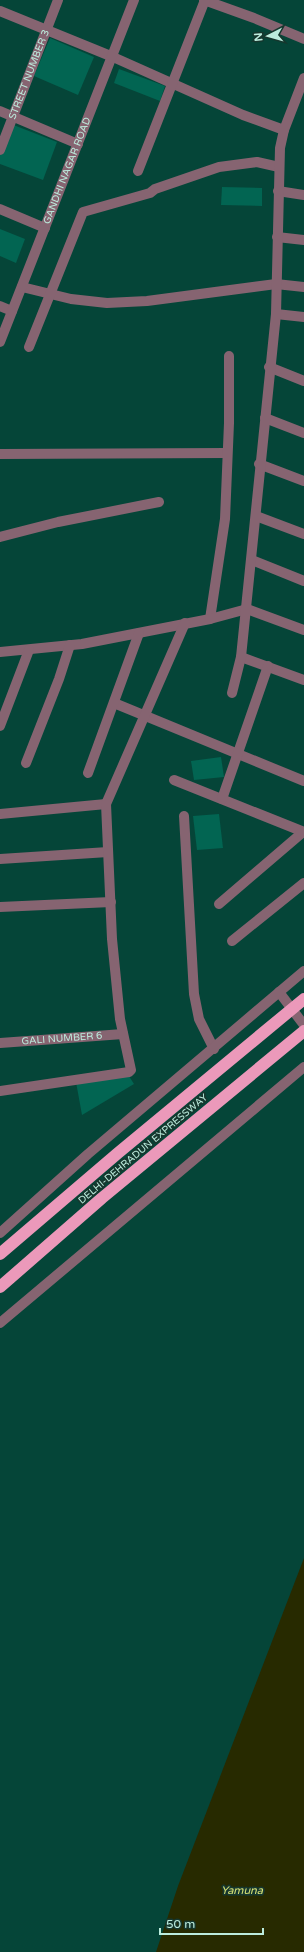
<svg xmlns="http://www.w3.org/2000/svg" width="304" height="1952" viewBox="0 0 304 1952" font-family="'Varela Round',sans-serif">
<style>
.water{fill:#272a00}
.building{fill:#026552}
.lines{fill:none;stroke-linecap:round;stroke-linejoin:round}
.minor{stroke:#866471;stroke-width:10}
.tertiary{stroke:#866471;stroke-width:10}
.motorway{stroke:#eb99ba;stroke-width:12}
.motorway-bridge{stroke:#eb99ba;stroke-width:12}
.labels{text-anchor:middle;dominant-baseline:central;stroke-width:3.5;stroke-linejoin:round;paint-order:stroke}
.street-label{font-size:10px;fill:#bcecdd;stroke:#16372e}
.water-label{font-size:11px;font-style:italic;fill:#d9e475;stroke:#16372e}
</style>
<rect width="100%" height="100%" fill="#054538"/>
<polygon class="water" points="304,1558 304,1952 156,1952 178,1886"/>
<g class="building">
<polygon points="50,38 94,57 78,95 34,76"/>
<polygon points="119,69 165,86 160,101 114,83"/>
<polygon points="11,124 57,142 43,180 0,164 0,154"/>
<polygon points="222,187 262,188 262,206 221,205"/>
<polygon points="0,229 25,239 16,263 0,256"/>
<polygon points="221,757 224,777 194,780 191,761"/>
<polygon points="219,814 223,848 197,850 193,816"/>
<polygon points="127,1073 134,1084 82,1115 76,1082"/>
</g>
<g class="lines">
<g class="minor">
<polyline points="204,0 254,18 304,39"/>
<polyline points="0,11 113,57 243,115 284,130"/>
<polyline points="0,111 78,144"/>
<path id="s1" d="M0,150L58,0"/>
<polyline points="138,171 205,0"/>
<polyline points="278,191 304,195"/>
<polyline points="0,209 45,228"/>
<polyline points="277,237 304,240"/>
<polyline points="22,287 71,299 107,303 147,301 276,284 304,287"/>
<polyline points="0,306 12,311"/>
<polyline points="276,314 304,317"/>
<polyline points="29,347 83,212 150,193 155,189 219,167 257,162 279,167"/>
<polyline points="269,367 304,381"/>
<polyline points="265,418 304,433"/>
<polyline points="0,454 227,453"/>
<polyline points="259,464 304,481"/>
<polyline points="256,516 304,534"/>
<polyline points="0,537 58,522 159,502"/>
<polyline points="252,560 304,581"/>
<polyline points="210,619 225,519 229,423 229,356"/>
<polyline points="0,652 82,644 210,619 247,609 304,630"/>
<polyline points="241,657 304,680"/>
<polyline points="232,693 241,657 276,314 280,148 284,130 304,78"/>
<polyline points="114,703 304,781"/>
<polyline points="0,726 29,650"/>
<polyline points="26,763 59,679 70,645"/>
<polyline points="88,773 139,633"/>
<polyline points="174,780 304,832"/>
<polyline points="222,799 268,666"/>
<polyline points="0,814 106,804"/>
<polyline points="184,816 194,994 199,1019 214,1049"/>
<polyline points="0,859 108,852"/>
<polyline points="219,904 303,832"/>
<polyline points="0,907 111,902"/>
<polyline points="232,941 304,883"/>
<path id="s2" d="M0,1043L123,1034"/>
<polyline points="0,1091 129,1072 131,1070 120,1019 112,939 106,804 185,623"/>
</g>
<g class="tertiary">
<path id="s3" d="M0,342L134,0"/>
<polyline points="279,992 304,1025"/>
<polyline points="0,1233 88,1154 304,971"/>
<polyline points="0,1323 304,1067"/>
</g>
<polyline class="motorway" points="0,1287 102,1198 304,1031"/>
<polyline class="motorway-bridge" points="0,1254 118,1153 304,999"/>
</g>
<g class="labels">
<g class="street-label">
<text stroke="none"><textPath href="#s1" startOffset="81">STREET NUMBER 3</textPath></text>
<text stroke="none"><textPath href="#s3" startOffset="184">GANDHI NAGAR ROAD</textPath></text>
<text stroke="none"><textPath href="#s2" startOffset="62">GALI NUMBER 6</textPath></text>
<text transform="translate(143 1149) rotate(-40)">DELHI-DEHRADUN EXPRESSWAY</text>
</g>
<g class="water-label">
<text x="242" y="1890">Yamuna</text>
</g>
</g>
<g transform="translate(268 36) rotate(264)" stroke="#16372e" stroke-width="3" paint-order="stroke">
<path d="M0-3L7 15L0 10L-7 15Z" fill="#bcecdd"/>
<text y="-6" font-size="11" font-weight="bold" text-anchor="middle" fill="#bcecdd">N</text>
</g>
<path d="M160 1928v6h103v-6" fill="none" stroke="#bcecdd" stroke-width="2"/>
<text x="166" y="1928" font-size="12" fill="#bcecdd" stroke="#16372e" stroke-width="3" paint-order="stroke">50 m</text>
</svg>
